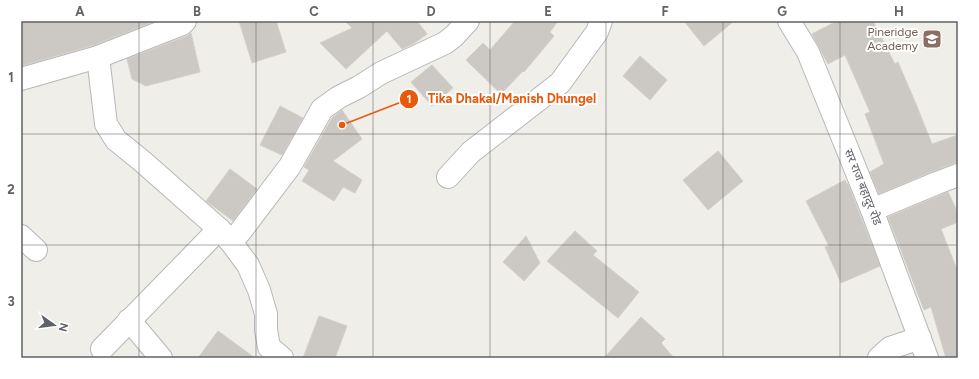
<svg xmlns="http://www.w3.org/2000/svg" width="979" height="379" viewBox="0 0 979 379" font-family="Figtree,'Noto Sans Devanagari',sans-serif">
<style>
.building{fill:#ccc9c4;stroke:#d4d0c6}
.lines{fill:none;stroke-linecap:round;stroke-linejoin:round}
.minor-casing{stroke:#b5b7bb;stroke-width:24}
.tertiary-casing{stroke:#b5b7bb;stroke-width:24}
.minor{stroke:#fff;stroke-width:22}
.tertiary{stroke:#fff;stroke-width:22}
.grid{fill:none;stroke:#5f6267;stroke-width:1;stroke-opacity:0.55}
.labels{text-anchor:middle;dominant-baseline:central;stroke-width:4;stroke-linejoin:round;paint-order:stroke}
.education-label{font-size:12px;fill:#785e54;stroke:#fff;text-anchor:end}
.street-label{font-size:12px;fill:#5f6267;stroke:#fff}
.leader{fill:none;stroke:#e8590c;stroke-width:1.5}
.callout-dot{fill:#e8590c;stroke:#fff;stroke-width:1.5}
.mark-label{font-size:12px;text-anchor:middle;font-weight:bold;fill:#fff}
.callout-label{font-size:13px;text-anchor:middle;font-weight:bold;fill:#e8590c;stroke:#fff;stroke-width:4;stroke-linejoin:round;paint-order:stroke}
.neatline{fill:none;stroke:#5f6267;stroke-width:1.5}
.grid-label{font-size:13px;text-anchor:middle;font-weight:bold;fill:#5f6267}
</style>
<rect width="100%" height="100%" fill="#f0eee8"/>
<g class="building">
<polygon points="21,21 155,21 94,45 21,66"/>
<polygon points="239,21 276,21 286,52 252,63"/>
<polygon points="345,21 417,21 427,34 413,44 402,49 387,31 346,69 320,43 352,28"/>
<polygon points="515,21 558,21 550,32 554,36 524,72 523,71 501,94 466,60 483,43 490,50"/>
<polygon points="684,21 734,21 704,46"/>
<polygon points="837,21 873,21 895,64 898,62 916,104 932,144 958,135 958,163 954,163 933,171 879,194 870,172 884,164 865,114 870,112 845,55 828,64 812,34"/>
<polygon points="191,33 200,72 146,86 132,79 127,59 187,36"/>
<polygon points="640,56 667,80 650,100 623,76"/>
<polygon points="432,65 453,88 432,106 411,82"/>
<polygon points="280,106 303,118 282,155 260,145"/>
<polygon points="342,110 362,139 333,161 362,180 355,193 343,187 334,201 302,181 309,170 304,167 332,118"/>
<polygon points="718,151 743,181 708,210 683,180"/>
<polygon points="230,169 257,189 233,221 206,201"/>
<polygon points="845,180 847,184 848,184 860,215 880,266 841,283 825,247 829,246 806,201"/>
<polygon points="948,192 958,213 958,222 941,229 958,272 958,358 946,358 931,307 924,310 888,217"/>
<polygon points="575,231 597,251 593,255 639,292 618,318 547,261"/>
<polygon points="526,236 540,263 524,281 503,262"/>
<polygon points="319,316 347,326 335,358 303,358"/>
<polygon points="641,317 665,339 661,343 674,358 604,358"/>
<polygon points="218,331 255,358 198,358"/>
</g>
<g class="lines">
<g class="minor-casing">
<g id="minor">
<polyline points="98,57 106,124 116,140 142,161 219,229 231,242 248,265 259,290 266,314 266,330 269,347 282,358"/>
<polyline points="21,79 98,57 182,24 185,21"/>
<polyline points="448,177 471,152 560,83 597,32 601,21"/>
<polyline points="872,210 937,183 958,175"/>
<polyline points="21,236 36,250"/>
<polyline points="231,242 240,232 290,166 322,109 339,97 359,87 381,73 445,43 454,36 468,21"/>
<polyline points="129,320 161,358"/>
<polyline points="102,349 219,229"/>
<polyline points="879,358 890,348 920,338"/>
</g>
</g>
<g class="tertiary-casing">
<polyline id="tertiary" points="789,21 808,52 872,210 927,358"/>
</g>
<use href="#minor" class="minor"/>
<use href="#tertiary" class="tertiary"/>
</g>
<path class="grid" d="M139,21V358M256,21V358M373,21V358M490,21V358M606,21V358M723,21V358M840,21V358M21,134H958M21,245H958"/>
<defs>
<g id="school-square" transform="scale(1)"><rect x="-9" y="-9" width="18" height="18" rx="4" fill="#8d6e63" stroke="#fff"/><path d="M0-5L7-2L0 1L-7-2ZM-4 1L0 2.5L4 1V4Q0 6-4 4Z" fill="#fff"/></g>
</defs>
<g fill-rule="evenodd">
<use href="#school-square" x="932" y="39"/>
</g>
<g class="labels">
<g class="education-label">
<text x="918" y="32">Pineridge<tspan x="918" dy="14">Academy</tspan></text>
</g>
<g class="street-label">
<text transform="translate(863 187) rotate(68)">सर राज बहादुर रोड</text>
</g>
</g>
<path class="leader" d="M342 125L409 99"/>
<g class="callout-dot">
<circle cx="342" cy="125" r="4"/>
<circle cx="409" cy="99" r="10"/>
</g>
<g class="mark-label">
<text x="409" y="103">1</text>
</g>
<g class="callout-label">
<text x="512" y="103">Tika Dhakal/Manish Dhungel</text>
</g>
<rect width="979" height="379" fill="none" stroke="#ffffff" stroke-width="44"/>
<g transform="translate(54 325) rotate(104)" stroke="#ffffff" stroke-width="3" paint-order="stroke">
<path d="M0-3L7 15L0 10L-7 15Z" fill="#5f6267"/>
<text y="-6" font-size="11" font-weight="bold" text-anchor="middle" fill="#5f6267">N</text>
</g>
<rect x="22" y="22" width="935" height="335" class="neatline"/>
<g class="grid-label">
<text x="80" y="16">A</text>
<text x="197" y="16">B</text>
<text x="314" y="16">C</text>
<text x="431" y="16">D</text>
<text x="548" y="16">E</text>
<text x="665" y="16">F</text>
<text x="782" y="16">G</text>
<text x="899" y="16">H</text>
<text x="11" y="82">1</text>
<text x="11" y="194">2</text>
<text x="11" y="306">3</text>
</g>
</svg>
